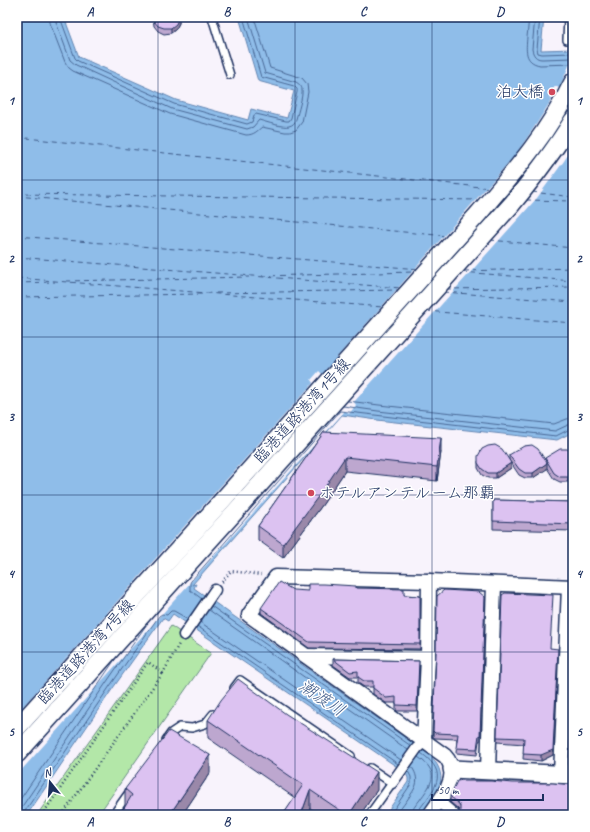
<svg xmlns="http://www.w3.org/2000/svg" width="590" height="832" viewBox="0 0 590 832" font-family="Caveat,'Klee One',sans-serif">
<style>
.green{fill:#b3e7a8;stroke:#678b83}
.water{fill:#8fbde9;stroke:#6184b1}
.pier{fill:#f8f3fc}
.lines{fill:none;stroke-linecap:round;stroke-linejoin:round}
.shore{stroke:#496896;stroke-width:1}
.ferry{stroke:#3e5a88;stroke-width:1;stroke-dasharray:5 4;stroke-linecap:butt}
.service-casing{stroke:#1b2f5e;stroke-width:10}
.pedestrian-casing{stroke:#1b2f5e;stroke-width:13}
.minor-casing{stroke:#1b2f5e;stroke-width:17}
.tertiary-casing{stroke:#1b2f5e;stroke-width:20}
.path{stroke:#1b2f5e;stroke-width:2.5;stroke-dasharray:1 3;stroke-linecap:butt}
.service{stroke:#fff;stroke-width:7}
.pedestrian{stroke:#fff;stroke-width:10}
.minor{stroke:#fff;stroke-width:14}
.tertiary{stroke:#fff;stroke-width:17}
.wall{fill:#bda7cf;stroke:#1b2f5e}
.shaded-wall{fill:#9a88a9;stroke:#1b2f5e}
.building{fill:#dcc2f1;stroke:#1b2f5e}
.grid{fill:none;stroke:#1b2f5e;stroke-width:1;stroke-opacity:0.55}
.poi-dot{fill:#d1495b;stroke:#fff;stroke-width:1.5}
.labels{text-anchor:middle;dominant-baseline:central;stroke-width:3;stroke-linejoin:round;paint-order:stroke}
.poi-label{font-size:16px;fill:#1b2f5e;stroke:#fff;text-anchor:end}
.street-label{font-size:16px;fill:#1b2f5e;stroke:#fff}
.water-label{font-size:17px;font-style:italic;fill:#3e5a88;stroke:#fff}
.neatline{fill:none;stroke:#1b2f5e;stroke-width:1.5}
.grid-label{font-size:13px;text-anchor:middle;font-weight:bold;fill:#1b2f5e}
</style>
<rect width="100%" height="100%" fill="#f8f3fc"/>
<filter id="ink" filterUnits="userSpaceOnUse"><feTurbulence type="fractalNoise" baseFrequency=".025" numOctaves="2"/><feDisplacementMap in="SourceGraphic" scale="8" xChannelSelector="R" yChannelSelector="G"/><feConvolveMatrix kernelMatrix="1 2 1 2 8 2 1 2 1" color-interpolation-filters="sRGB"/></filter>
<g filter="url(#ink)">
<polygon class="green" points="171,626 211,653 98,815 37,815"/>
<path class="water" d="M17,17H64L79,57L176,100L248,120L251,109L287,118L294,91L258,81L239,17H544L541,50L573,49V432L557,440L377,420L342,415L192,585L196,584L194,588L431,756C452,781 435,794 420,815H385L408,782V778L406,773L173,614L168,621L163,618L113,688L27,815H17Z"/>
<polygon class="pier" points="573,57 573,147 564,161 537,198 354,402 356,405 349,414 345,411 17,775 17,713 313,383 311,380 319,371 322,374 516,154 537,123 552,99 549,97 555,86 559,88"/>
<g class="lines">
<g class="shore">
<path d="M50,17V23L65,62L69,68L73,71L170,114L246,135C254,135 257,131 262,127L285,132H290L296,130L302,122L308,92L307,84L302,78L270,68L254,17"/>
<path d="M56,17V22L70,60L76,65L172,109L247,129L253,127L259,120C266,122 284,128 289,126C293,125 295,123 296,119C298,112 303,96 302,90C302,86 299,84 296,82L265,73L248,17"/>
<polyline points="61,17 61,20 75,58 78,61 174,104 247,124 252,122 254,115 256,114 286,121 289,121 291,118 297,92 297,89 294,86 261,77 243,17"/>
<path d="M529,17C528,24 528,30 527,37C526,50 524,62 540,65L573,64"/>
<path d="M535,17L532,49C533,55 536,59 542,59L573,58"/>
<polyline points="540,17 537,49 538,53 542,54 573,53"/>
<polyline points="348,401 379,405 554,424 567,419 573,418"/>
<polyline points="343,406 378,411 555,431 568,425 573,424"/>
<polyline points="202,599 190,590 190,583 191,581 340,411 556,436 570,429 573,429"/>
<polyline points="211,606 411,746"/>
<polyline points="209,610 408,750"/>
<polyline points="200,622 401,760"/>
<polyline points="197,626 398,764"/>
<polyline points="17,804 116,658"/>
<polyline points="19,815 21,808 106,683 149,621"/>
<polyline points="24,815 25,811 110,686 159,616 162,614 167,615 171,611 174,611 188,619"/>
<polyline points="390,815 411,784 411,777 408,771"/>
<path d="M396,815C401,808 414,792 416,785C418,778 415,771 411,766"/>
<path d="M412,815C412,809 415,806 419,801C432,783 441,773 418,757"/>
<path d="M417,815L418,811C434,789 451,774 421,753"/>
</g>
<g class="ferry">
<polyline points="17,137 489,188"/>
<polyline points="532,192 573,197"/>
<polyline points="17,194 480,200"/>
<polyline points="17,196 447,236"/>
<polyline points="526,200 573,201"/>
<polyline points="17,236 419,269"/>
<polyline points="490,240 573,248"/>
<polyline points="17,257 401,288"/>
<polyline points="464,271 573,268"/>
<polyline points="462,272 573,281"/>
<polyline points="262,276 414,272"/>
<polyline points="17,278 383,307"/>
<polyline points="66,281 249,277"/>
<polyline points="17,283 55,282"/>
<polyline points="446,289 573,287"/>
<polyline points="444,292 573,302"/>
<polyline points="216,293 398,290"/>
<polyline points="17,297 202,294"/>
<polyline points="426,311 573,323"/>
</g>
<g class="service-casing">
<g id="service">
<polyline points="212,17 230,75"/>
<polyline points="567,40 568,17"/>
<polyline points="234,688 240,680 351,756"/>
<polyline points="166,740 171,733 180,727 192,728 205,724 213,714"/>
<polyline points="113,815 130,791"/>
<polyline points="369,815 392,783 370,768"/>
</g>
</g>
<g class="pedestrian-casing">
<g id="pedestrian">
<polyline points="184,635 215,590"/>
<polyline points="392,783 417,748 424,742"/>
</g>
</g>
<g class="minor-casing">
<g id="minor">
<polyline points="306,656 428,658"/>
<polyline points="424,742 428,658 429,581"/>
<polyline points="488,771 494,584"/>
<polyline points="561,774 569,587"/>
<polyline points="438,803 452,815"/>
<path d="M430,815C439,801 457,782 450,764C449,761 447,758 445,756L249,615L276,577L429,581L573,587"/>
</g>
</g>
<g class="tertiary-casing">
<g id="tertiary">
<path d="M17,728L178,550L479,213C515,171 549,132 573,82"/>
<path d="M17,754L512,204C534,177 555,150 573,120"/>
<polyline points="452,769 573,775"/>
</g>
</g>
<g class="path">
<polyline points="222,582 231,571 261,575"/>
<polyline points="42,815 148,662 163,673 179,644"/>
<polyline points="62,815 163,673"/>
</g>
<use href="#service" class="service"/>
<use href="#pedestrian" class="pedestrian"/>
<use href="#minor" class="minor"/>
<use href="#tertiary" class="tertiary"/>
</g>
<g class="wall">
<polygon points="153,17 179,17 179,23 176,29 171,33 164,34 158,31 154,26"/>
<polygon points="324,432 441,452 437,481 345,471 323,504 283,558 258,540 258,526"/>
<polygon points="573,452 573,479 568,482 560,482 554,479 547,468 533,478 525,478 519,475 509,460 509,455 545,459"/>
<polygon points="478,461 511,468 496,478 488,478 482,475 478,468"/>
<polygon points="493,500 573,502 573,531 493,529"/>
<polygon points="356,588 404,595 420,596 420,649 309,648 261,613 261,608 308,591"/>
<polygon points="502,595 550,648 553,755 541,761 523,759 524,744 497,742"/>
<polygon points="485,597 480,741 479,741 477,755 456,753 457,739 435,738 433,737 436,653"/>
<polygon points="333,659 419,661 417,711 397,711 396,710 396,703 386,703 373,694 373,687 364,687 358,683 358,677 350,677 333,665"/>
<polygon points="573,690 573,763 570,763 570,757"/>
<polygon points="208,720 377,790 360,815 321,815 310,808 308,815 283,815 295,798 208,738"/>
<polygon points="210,773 182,815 120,815 125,806 125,789"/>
<polygon points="464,781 491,781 460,812 458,809 450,802 450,796"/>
</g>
<g class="shaded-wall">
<polygon points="179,17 179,23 176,29 171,33 171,28"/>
<polygon points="441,438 441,452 437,481 437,467"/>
<polygon points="345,457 345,471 323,504 283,558 283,544"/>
<polygon points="511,463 511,468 496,478 496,473"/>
<polygon points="547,463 547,469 533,478 533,473"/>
<polygon points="573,473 573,479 568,482 568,477"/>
<polygon points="558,654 553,755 541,761 541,755"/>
<polygon points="210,755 210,773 182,815 170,815 170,814"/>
<polygon points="377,772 377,790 360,815 349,815"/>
<polygon points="310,790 310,808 308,815 301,815"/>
</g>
<g class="building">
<polygon points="153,17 179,17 176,24 171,28 164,28 158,26 154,21"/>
<polygon points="324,432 441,438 437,467 345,457 323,490 283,544 258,526"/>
<polygon points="495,445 502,449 511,463 496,473 488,473 482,469 478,463 478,456 482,449 488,446"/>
<polygon points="532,445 538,449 547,463 533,473 525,473 519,469 509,455 524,446"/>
<polygon points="560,449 567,449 573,452 573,473 568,477 560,477 554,473 545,458"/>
<polygon points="493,500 573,502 573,524 493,521"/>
<polygon points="279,582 293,590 308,591 308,584 323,584 356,586 356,588 404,589 404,595 420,596 420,644 309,642 261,608"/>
<polygon points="444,590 479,592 485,597 480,736 479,735 477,749 456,748 458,734 435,733 433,731 436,653 437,596"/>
<polygon points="505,593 553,595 550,648 558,649 553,750 541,755 523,754 524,738 497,737 502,595"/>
<polygon points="333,659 419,661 417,706 397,705 396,705 396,697 386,698 373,688 373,681 364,681 358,677 358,671 350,672"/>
<polygon points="238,679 286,714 377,772 349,815 347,815 310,790 301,815 283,815 303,785 208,720 221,700"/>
<polygon points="573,690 573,757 570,757"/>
<polygon points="169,731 210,755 170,814 171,815 120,815 132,795 125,789"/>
<polygon points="463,780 464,781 491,781 512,783 553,783 573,785 573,815 458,815 460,811 460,806 458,803 450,796 457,781"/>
<polygon points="440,810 446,815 436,815"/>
</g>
</g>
<path class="grid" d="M158,17V815M295,17V815M432,17V815M17,180H573M17,337H573M17,495H573M17,652H573"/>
<g class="poi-dot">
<circle cx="552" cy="92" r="4"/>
<circle cx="311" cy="493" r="4"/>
</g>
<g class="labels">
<g class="poi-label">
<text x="544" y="92">泊大橋</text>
<text x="319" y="493" text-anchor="start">ホテルアンテルーム那覇</text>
</g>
<g class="street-label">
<text transform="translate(302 411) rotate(-48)">臨港道路港湾1号線</text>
<text transform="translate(86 652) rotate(-48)">臨港道路港湾1号線</text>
</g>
<g class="water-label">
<text transform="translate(322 698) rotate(34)">潮渡川</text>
</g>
</g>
<rect width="590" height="832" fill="none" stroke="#fff" stroke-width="44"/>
<g transform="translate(50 782) rotate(343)" stroke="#ffffff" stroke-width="3" paint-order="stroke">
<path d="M0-3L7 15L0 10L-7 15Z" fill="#1b2f5e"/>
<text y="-6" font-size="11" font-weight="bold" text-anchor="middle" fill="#1b2f5e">N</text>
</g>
<path d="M432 794v6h111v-6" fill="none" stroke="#1b2f5e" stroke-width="2"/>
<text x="438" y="794" font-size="12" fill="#1b2f5e" stroke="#ffffff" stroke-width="3" paint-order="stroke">50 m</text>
<rect x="22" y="22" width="546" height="788" class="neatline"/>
<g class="grid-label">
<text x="90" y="16">A</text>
<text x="227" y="16">B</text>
<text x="363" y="16">C</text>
<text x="500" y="16">D</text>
<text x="11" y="105">1</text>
<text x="579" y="105">1</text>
<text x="11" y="263">2</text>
<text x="579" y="263">2</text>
<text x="11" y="421">3</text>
<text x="579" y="421">3</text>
<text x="11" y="578">4</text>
<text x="579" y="578">4</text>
<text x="11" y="736">5</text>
<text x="579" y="736">5</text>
<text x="90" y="826">A</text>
<text x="227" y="826">B</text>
<text x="363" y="826">C</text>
<text x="500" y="826">D</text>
</g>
</svg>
